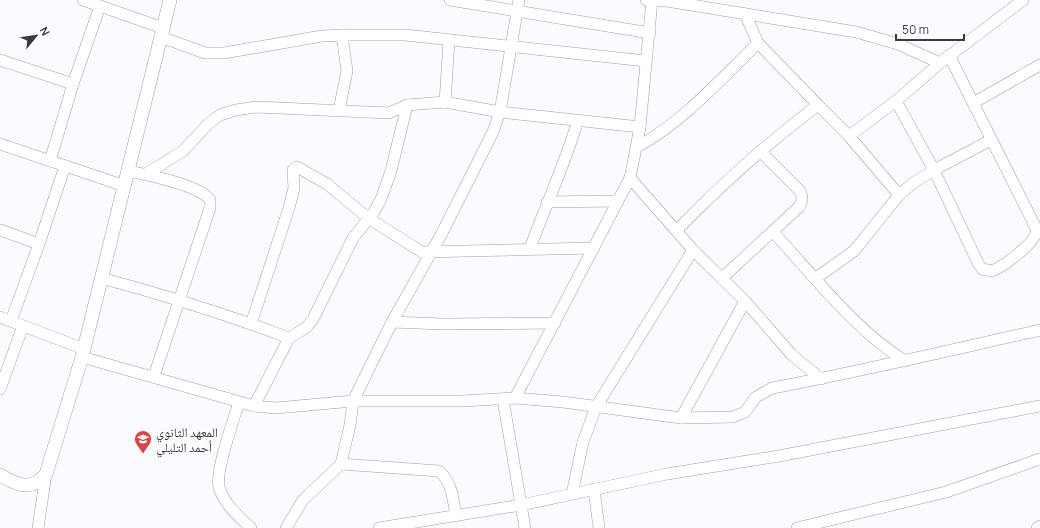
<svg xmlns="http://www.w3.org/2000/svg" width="1040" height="528" viewBox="0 0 1040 528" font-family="Manrope,'Noto Naskh Arabic',sans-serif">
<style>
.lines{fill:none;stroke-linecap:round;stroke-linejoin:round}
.minor-casing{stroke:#9da1ab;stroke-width:12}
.tertiary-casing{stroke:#9da1ab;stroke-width:14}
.minor{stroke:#fff;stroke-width:11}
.tertiary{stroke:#fff;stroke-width:13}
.labels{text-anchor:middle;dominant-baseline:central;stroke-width:3.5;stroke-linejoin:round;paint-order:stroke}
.poi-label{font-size:13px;fill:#383a3e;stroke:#fff;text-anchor:start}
</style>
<rect width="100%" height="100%" fill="#f9fbff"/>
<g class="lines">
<g class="minor-casing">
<g id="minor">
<polyline points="83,0 163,28"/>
<polyline points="450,0 650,33"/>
<polyline points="646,0 667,1 856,32 898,44 940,63 1023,0"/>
<polyline points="161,37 205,53 224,53 322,36 349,35 405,35 646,61"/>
<polyline points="758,43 818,105"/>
<polyline points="0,60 73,84"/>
<path d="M896,101L934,170L978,263L982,269L992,271C1004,266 1036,243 1037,230L949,55"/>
<polyline points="445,102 449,41"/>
<polyline points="973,103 1040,65"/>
<polyline points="339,110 347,71 342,35"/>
<polyline points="849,136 899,195"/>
<polyline points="0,144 125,186"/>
<path d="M637,147C684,121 720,80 758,43L745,14"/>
<polyline points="50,161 73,84 100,6"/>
<path d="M129,171C148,175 200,185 210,200V208L154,376"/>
<polyline points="146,174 183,151 208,124 220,115 236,110 256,107 389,113 407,105 445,102 500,112 640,127"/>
<polyline points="630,178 693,250 745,301 791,354 821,379"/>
<polyline points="547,202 618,201"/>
<polyline points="0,230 39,244"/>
<path d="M677,230C722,184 766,144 818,105L849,136L896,101L940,63"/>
<path d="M773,232C813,275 856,331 905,361"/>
<path d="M530,248C546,205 565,164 578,120"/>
<path d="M101,278C165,295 228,315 289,338"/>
<path d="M722,278L799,207C803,200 803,196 799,190L760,151"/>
<polyline points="816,278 854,251 899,195 913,183 934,170 991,140"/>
<polyline points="0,317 84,349"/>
<polyline points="11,321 39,244 65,166"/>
<polyline points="392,322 442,324 555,323"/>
<polyline points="251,324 289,208 294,188 293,170 297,167 327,184 368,218 422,252 594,248"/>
<path d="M82,357L254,406L276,408L353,401H462L515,398L563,402L681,418L733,417L745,412L756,397L772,388C862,371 951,350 1040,330"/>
<polyline points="0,389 23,326"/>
<polyline points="515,398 630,178 640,127 652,0"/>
<polyline points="503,399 525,528"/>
<path d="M239,402C234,419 215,471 219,487C224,504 238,516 251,528"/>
<polyline points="254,406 289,338 307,327 313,319 353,238 374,212 381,199 391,171 407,105"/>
<polyline points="681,418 745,301"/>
<path d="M341,464L439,471C452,482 453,499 456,516"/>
<polyline points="594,489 599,528"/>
<polyline points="572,494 583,442 596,407 693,250"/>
<polyline points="38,528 46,474"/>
<polyline points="286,528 303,500 341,464 350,425 353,401 392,322 442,233 493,132 500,112 519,0"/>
<polyline points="379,528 521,505 667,474 779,456 1040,406"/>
<polyline points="797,528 946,492 1040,459"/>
<polyline points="1037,528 1040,526"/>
</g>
</g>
<g class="tertiary-casing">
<path id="tertiary" d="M0,475C17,485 32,492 46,474L82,357L170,0"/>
</g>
<use href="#minor" class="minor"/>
<use href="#tertiary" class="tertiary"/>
</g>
<defs>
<g id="school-pin" transform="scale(0.9)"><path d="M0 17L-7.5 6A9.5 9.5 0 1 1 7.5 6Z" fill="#d54549" stroke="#fff"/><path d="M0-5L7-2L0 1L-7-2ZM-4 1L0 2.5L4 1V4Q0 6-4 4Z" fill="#fff"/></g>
</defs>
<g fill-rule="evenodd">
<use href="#school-pin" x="143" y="439"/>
</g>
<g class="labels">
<g class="poi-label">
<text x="156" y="432">المعهد الثانوي<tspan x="156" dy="15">أحمد التليلي</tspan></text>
</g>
</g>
<g transform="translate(36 36) rotate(61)" stroke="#ffffff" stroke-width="3" paint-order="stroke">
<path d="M0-3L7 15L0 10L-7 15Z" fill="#383a3e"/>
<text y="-6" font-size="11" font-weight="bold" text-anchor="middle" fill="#383a3e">N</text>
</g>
<path d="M896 34v6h68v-6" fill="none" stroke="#383a3e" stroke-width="2"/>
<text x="902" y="34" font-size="12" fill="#383a3e" stroke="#ffffff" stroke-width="3" paint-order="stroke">50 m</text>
</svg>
